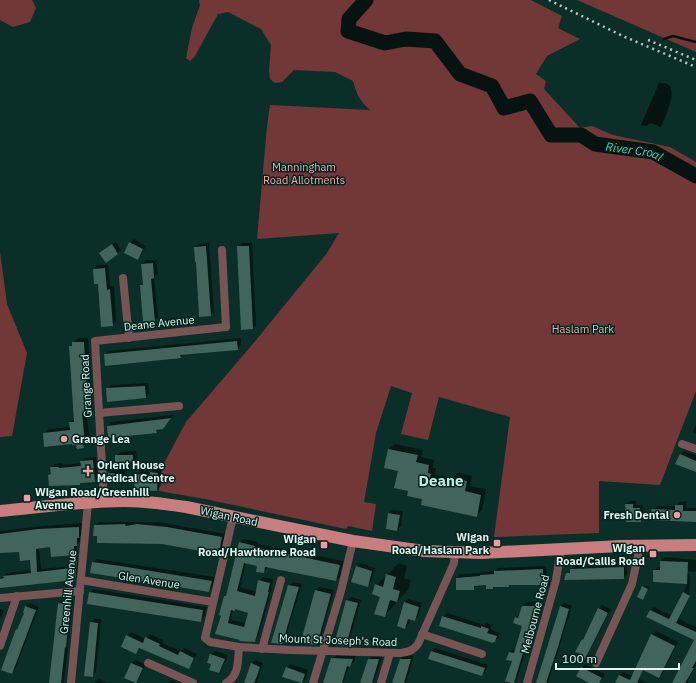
<svg xmlns="http://www.w3.org/2000/svg" width="696" height="683" viewBox="0 0 696 683" font-family="'IBM Plex Sans',sans-serif">
<style>
.green{fill:#723838}
.water{fill:#061411}
.shadow{fill:#0007;fill-rule:evenodd}
.lines{fill:none;stroke-linecap:round;stroke-linejoin:round}
.stream{stroke:#061411;stroke-width:2.5}
.river{stroke:#061411;stroke-width:15}
.building{fill:#41645c;fill-rule:evenodd}
.street{stroke:#795454;stroke-width:8}
.primary{stroke:#c87e7e;stroke-width:12}
.rail{stroke:#b6ccc7;stroke-width:2.5;stroke-dasharray:2 4;stroke-linecap:butt}
.poi-dot{fill:#f59b9a;stroke:#01251f;stroke-width:1.5}
.labels{text-anchor:middle;dominant-baseline:central;stroke-width:3;stroke-linejoin:round;paint-order:stroke}
.park-label{font-size:11px;fill:#f3adab;stroke:#01251f}
.street-label{font-size:11px;fill:#e1f4ef;stroke:#01251f}
.poi-label{font-size:11px;font-weight:bold;fill:#e1f4ef;stroke:#01251f;text-anchor:end}
.water-label{font-size:12px;font-style:italic;fill:#31dbbe;stroke:#01251f}
.district-label{font-size:15px;font-weight:bold;fill:#c4ebe1;stroke:#01251f}
</style>
<rect width="100%" height="100%" fill="#0a2f28"/>
<g class="green">
<polygon points="0,0 32,0 36,8 30,22 13,27 0,20"/>
<path d="M199,0H531L562,16L558,28L580,39L547,56L536,74L546,81L544,89L580,128L592,126L613,135L670,147L696,162V391L660,485L599,481V533L494,537L510,417L439,397L428,440L401,434L412,393L391,386L376,433L364,502L376,504L372,531L348,526L346,529L210,500L159,491L161,469L186,422L257,339L327,253L339,233L257,239L267,126L270,105L370,110C359,100 357,95 353,81L335,72L294,70L282,82L275,83L270,79L269,71L271,45L261,29L228,12L218,14L195,56L190,61L186,58L192,28L200,5Z"/>
<polygon points="577,0 696,0 696,52"/>
<polygon points="0,252 7,304 27,353 12,436 0,437"/>
</g>
<path class="water" d="M659,83C684,80 665,117 661,127L651,123L646,126L641,125Z"/>
<g class="shadow">
<polygon points="134,239 146,246 141,255 138,259 130,243"/>
<polygon points="116,242 121,250 106,262 104,250"/>
<polygon points="209,243 214,312 210,315 195,247 199,244"/>
<polygon points="242,243 252,243 256,325 253,328 238,247"/>
<polygon points="146,260 156,260 158,274 154,277 158,317 154,320 141,286 144,283 142,264"/>
<polygon points="97,265 108,265 110,286 114,286 116,321 113,325 94,269"/>
<polygon points="78,338 88,338 92,407 86,412 90,439 83,447 77,444 44,434 49,429 70,427 70,422 75,418 70,346"/>
<polygon points="241,338 241,345 238,349 183,354 180,357 105,355 108,351"/>
<polygon points="148,383 149,394 146,397 107,389 111,385"/>
<polygon points="173,415 166,424 156,432 108,426 111,422"/>
<polygon points="696,425 696,433 693,432"/>
<polygon points="395,444 423,450 421,457 434,460 433,468 436,468 435,475 453,478 458,473 472,476 470,486 486,489 482,510 476,515 423,498 410,490 389,449"/>
<polygon points="136,451 137,458 133,461 116,456 120,452"/>
<polygon points="684,451 696,455 696,471 677,463 681,454"/>
<polygon points="96,457 98,477 94,481 49,475 52,473 51,468 55,464 62,463 62,465 82,463 81,461 85,458"/>
<polygon points="155,469 162,469 161,486 157,490 136,475 140,471 152,472"/>
<polygon points="113,470 125,470 126,478 122,481 109,473"/>
<polygon points="630,501 636,501 636,505 643,505 644,517 640,521 626,504"/>
<polygon points="686,501 686,508 696,508 696,520 653,510 657,506 676,506 680,502"/>
<polygon points="393,510 403,511 401,526 397,530 389,513"/>
<polygon points="99,522 158,522 225,534 223,544 217,552 162,543 95,525"/>
<polygon points="82,523 82,533 80,536 80,541 77,545 77,550 73,554 51,546 39,548 41,569 72,566 72,562 75,558 80,558 78,576 75,579 0,583 0,579 8,573 32,570 31,559 20,551 0,552 0,531 43,526"/>
<path d="M244,539L258,542V544L343,561L340,577L336,580L268,567L264,572L259,565L246,563L240,587L257,592L259,581L263,577L273,579L271,588H272L258,637L255,641L241,639L216,634L222,615L225,596L228,593L240,542ZM236,608L250,613L246,623L231,620L233,610Z"/>
<polygon points="665,557 696,560 696,572 683,571 690,575 689,599 679,619 696,627 696,665 687,683 673,683 695,639 650,611 654,607 672,616 688,583 654,582 654,571 658,567 661,567 661,561"/>
<polygon points="97,559 215,577 212,587 209,591 93,562"/>
<polygon points="360,563 375,568 371,582 367,586 356,567"/>
<polygon points="399,563 407,566 404,578 411,580 408,590 384,616 381,596 376,585"/>
<polygon points="627,564 627,574 624,578 567,574 575,566"/>
<polygon points="546,566 547,580 543,584 509,584 494,586 493,588 487,584 477,585 473,589 457,578 460,574 482,573 484,572 495,571 498,568"/>
<polygon points="293,582 302,584 285,639 281,643 289,586"/>
<polygon points="644,585 649,587 644,597 643,587"/>
<polygon points="319,587 334,590 320,640 316,644 316,591"/>
<polygon points="93,589 206,607 204,617 201,620 90,593"/>
<polygon points="351,597 361,600 349,641 346,645 347,600"/>
<polygon points="408,599 422,603 418,616 415,620 410,618 409,624 405,628 404,603"/>
<polygon points="63,600 73,601 64,683 51,683 59,603"/>
<polygon points="527,602 540,602 516,683 506,683 513,661 510,652 513,649 516,650 523,626 515,618 519,614 520,614 523,606"/>
<polygon points="30,603 39,607 15,669 12,673 19,628 26,607"/>
<polygon points="564,603 572,606 548,683 537,683 560,607"/>
<polygon points="602,605 611,609 586,658 582,662 580,653 588,641 583,638 586,636 599,609"/>
<polygon points="0,609 4,611 0,619"/>
<polygon points="447,613 484,625 486,623 492,625 490,629 500,633 499,637 495,641 443,617"/>
<polygon points="94,619 101,619 96,672 92,676 91,622"/>
<polygon points="656,631 678,642 663,673 659,677 644,669 639,679 647,683 621,683 619,675 623,672 633,676 652,634"/>
<polygon points="131,632 146,639 150,634 163,640 162,643 181,651 184,648 197,654 192,664 189,668 140,648 136,653 127,636"/>
<polygon points="435,648 488,665 485,672 482,675 431,652"/>
<polygon points="215,651 228,655 222,668 219,672 212,664 211,654"/>
<polygon points="336,655 356,656 354,662 349,666 343,683 324,683 332,659"/>
<polygon points="404,655 414,656 406,683 393,683 401,659"/>
<polygon points="372,656 382,656 374,683 361,683 369,660"/>
<polygon points="135,660 146,664 139,678 136,682 132,663"/>
<polygon points="255,660 263,663 257,682 255,683 247,683 252,664"/>
<polygon points="290,664 308,670 306,679 302,682 287,668"/>
<polygon points="585,664 605,674 600,683 591,683 582,668"/>
<polygon points="99,679 107,683 94,683"/>
<polygon points="172,680 178,683 168,683"/>
</g>
<g class="lines">
<polyline class="stream" points="664,39 673,36 696,42"/>
<path class="river" id="s1" d="M366,0L349,19L348,31L385,43L406,39L435,41L460,74L492,86L504,108L530,101L551,135H581L595,144L653,152L696,176"/>
</g>
<g class="building">
<polygon points="129,242 143,249 138,260 124,253"/>
<polygon points="112,244 118,254 106,263 99,253"/>
<polygon points="206,246 211,316 199,317 196,262 195,262 194,247"/>
<polygon points="237,246 249,246 253,329 241,330"/>
<polygon points="153,263 154,278 151,279 155,321 143,322 140,285 143,285 141,264"/>
<polygon points="105,268 107,290 110,289 113,326 101,327 98,284 94,284 93,269"/>
<polygon points="237,341 238,350 180,355 181,358 105,366 104,354"/>
<polygon points="72,342 84,342 88,413 82,413 85,444 83,444 84,448 77,449 76,445 72,445 72,444 44,447 43,433 70,430 69,422 74,422 69,346 72,346"/>
<polygon points="145,386 146,398 107,402 106,388"/>
<polygon points="171,418 163,429 156,430 157,433 108,438 107,426"/>
<polygon points="388,449 418,455 416,462 429,465 428,473 431,474 429,480 450,484 452,478 467,481 465,491 481,495 477,517 421,505 422,499 407,496 408,491 394,488 398,471 384,468"/>
<polygon points="680,454 696,461 696,472 675,464"/>
<polygon points="115,455 133,455 133,462 115,463"/>
<polygon points="93,460 95,482 80,483 80,485 49,486 48,475 51,474 50,467 59,467 59,468 81,466 80,461"/>
<polygon points="150,472 158,473 157,491 134,490 135,474 150,475"/>
<polygon points="108,473 122,474 122,482 109,483"/>
<polygon points="625,504 633,504 633,508 640,508 641,522 626,522"/>
<polygon points="675,505 683,505 683,511 696,511 696,522 647,520 652,509 675,510"/>
<polygon points="388,513 400,515 397,531 386,529"/>
<polygon points="125,524 126,526 137,524 167,527 222,537 220,548 218,548 217,554 162,544 97,543 97,536 93,536 94,525"/>
<polygon points="79,527 79,538 77,538 77,546 74,546 74,555 51,557 50,547 36,549 37,572 71,568 71,562 77,561 75,580 0,588 0,579 4,578 3,576 31,573 30,560 20,561 19,552 0,553 0,534 38,529"/>
<path d="M239,542L255,546V547L340,565L336,581L265,567L264,573L256,572L257,566L244,563L237,591L255,596L258,580L270,583L268,592H269L255,642L239,641L240,640L215,634L221,616L219,615L221,607L224,596H226ZM235,609L248,613L244,627L228,623L231,610L235,611Z"/>
<polygon points="660,561 688,562 687,584 653,582 653,570 660,570"/>
<polygon points="92,562 121,566 212,581 209,592 147,582 90,573"/>
<polygon points="356,566 372,571 368,587 351,582"/>
<polygon points="624,567 624,579 564,580 566,573 570,573 570,569"/>
<polygon points="543,569 543,585 509,585 509,587 493,587 493,589 486,589 486,585 474,586 474,590 456,590 456,578 480,576 480,575 494,574 494,571"/>
<polygon points="386,574 396,577 393,589 400,591 397,602 390,600 385,617 374,614 380,597 372,594 375,584 383,587"/>
<polygon points="288,585 299,587 284,638 282,644 271,643"/>
<polygon points="642,586 648,589 643,600 637,597"/>
<polygon points="315,590 331,594 317,645 305,644 306,642 301,641"/>
<polygon points="89,592 203,610 201,622 87,604"/>
<polygon points="683,592 690,596 676,623 696,632 696,661 692,668 694,668 685,683 672,683 694,640 646,617 650,610 669,619"/>
<polygon points="346,600 358,603 353,620 346,646 334,645"/>
<polygon points="404,602 419,607 415,621 408,619 405,629 397,626"/>
<polygon points="58,603 70,604 66,648 65,647 61,683 49,683"/>
<polygon points="25,606 36,610 12,674 1,670 16,629 17,630 24,613 23,613"/>
<polygon points="522,606 537,606 514,683 511,683 505,681 512,661 506,660 509,652 514,653 522,626 513,623 515,617 518,618"/>
<polygon points="560,606 569,609 558,647 546,683 536,683"/>
<polygon points="598,608 608,613 583,663 576,660 579,653 575,652 582,639 583,640"/>
<polygon points="442,616 481,628 481,626 489,629 487,633 497,636 495,642 493,642 493,643 439,626"/>
<polygon points="90,622 98,623 93,677 84,676"/>
<polygon points="651,634 675,646 659,678 643,670 637,683 615,683 619,675 630,680"/>
<polygon points="126,635 143,643 145,637 160,644 159,646 178,655 180,651 194,658 189,669 139,648 136,654 121,647"/>
<polygon points="431,651 485,668 482,676 428,659"/>
<polygon points="210,654 225,659 219,673 209,670 211,664 207,663"/>
<polygon points="331,658 353,659 350,667 347,666 342,683 323,683"/>
<polygon points="368,659 379,659 372,683 360,683"/>
<polygon points="400,659 411,659 404,683 392,683"/>
<polygon points="131,663 143,668 136,683 124,678"/>
<polygon points="251,663 260,667 257,676 254,683 244,683"/>
<polygon points="286,667 305,674 302,683 282,677"/>
<polygon points="581,667 602,678 599,683 589,683 576,676"/>
</g>
<g class="lines">
<g class="street">
<polyline points="123,278 129,338"/>
<polyline points="99,413 179,406"/>
<polyline points="682,444 696,449"/>
<polyline points="104,502 95,341 226,327 222,250"/>
<path d="M233,517L205,638L210,642L239,647L290,650L400,653C408,652 413,651 418,644L454,563L455,553"/>
<polyline points="81,580 213,602"/>
<polyline points="0,598 80,591"/>
<polyline points="422,634 482,654"/>
<polyline points="0,646 17,596"/>
<polyline points="262,649 281,580"/>
<polyline points="148,663 193,683"/>
<polyline points="596,663 632,584 640,546"/>
<polyline points="71,683 88,503"/>
<path d="M226,683C239,676 238,661 239,647"/>
<polyline points="313,683 341,591 353,541"/>
<polyline points="381,683 390,653"/>
<polyline points="527,683 556,580 561,549"/>
</g>
<path class="primary" d="M0,511C41,507 84,501 125,501C146,501 166,504 186,507L353,541L424,551L481,553L621,546L696,545"/>
<g class="rail">
<polyline points="549,0 625,37 696,67"/>
<polyline points="648,40 696,60"/>
</g>
</g>
<g class="poi-dot">
<circle cx="64" cy="439" r="4"/>
<path d="M86 465h4v4h4v4h-4v4h-4v-4h-4v-4h4z"/>
<rect x="23" y="494" width="8" height="8" rx="2"/>
<circle cx="677" cy="515" r="4"/>
<rect x="493" y="539" width="8" height="8" rx="2"/>
<rect x="320" y="541" width="8" height="8" rx="2"/>
<rect x="649" y="550" width="8" height="8" rx="2"/>
</g>
<g class="labels">
<g class="park-label">
<text x="304" y="167">Manningham<tspan x="304" dy="13">Road Allotments</tspan></text>
<text x="583" y="329">Haslam Park</text>
</g>
<g class="street-label">
<text transform="translate(159 323) rotate(-6)">Deane Avenue</text>
<text transform="translate(86 386) rotate(-93)">Grange Road</text>
<text transform="translate(229 516) rotate(12)">Wigan Road</text>
<text transform="translate(149 580) rotate(9)">Glen Avenue</text>
<text transform="translate(68 592) rotate(-84)">Greenhill Avenue</text>
<text transform="translate(535 614) rotate(-75)">Melbourne Road</text>
<text transform="translate(338 640) rotate(2)">Mount St Joseph's Road</text>
</g>
<g class="poi-label">
<text x="72" y="439" text-anchor="start">Grange Lea</text>
<text x="97" y="465" text-anchor="start">Orient House<tspan x="97" dy="13">Medical Centre</tspan></text>
<text x="35" y="492" text-anchor="start">Wigan Road/Greenhill<tspan x="35" dy="13">Avenue</tspan></text>
<text x="669" y="515">Fresh Dental</text>
<text x="489" y="537">Wigan<tspan x="489" dy="13">Road/Haslam Park</tspan></text>
<text x="316" y="539">Wigan<tspan x="316" dy="13">Road/Hawthorne Road</tspan></text>
<text x="645" y="548">Wigan<tspan x="645" dy="13">Road/Callis Road</tspan></text>
</g>
<g class="water-label">
<text stroke="none"><textPath href="#s1" startOffset="381">River Croal</textPath></text>
</g>
<g class="district-label">
<text x="441" y="480">Deane</text>
</g>
</g>
<path d="M556 663v6h123v-6" fill="none" stroke="#e1f4ef" stroke-width="2"/>
<text x="562" y="663" font-size="12" fill="#e1f4ef" stroke="#01251f" stroke-width="3" paint-order="stroke">100 m</text>
</svg>
